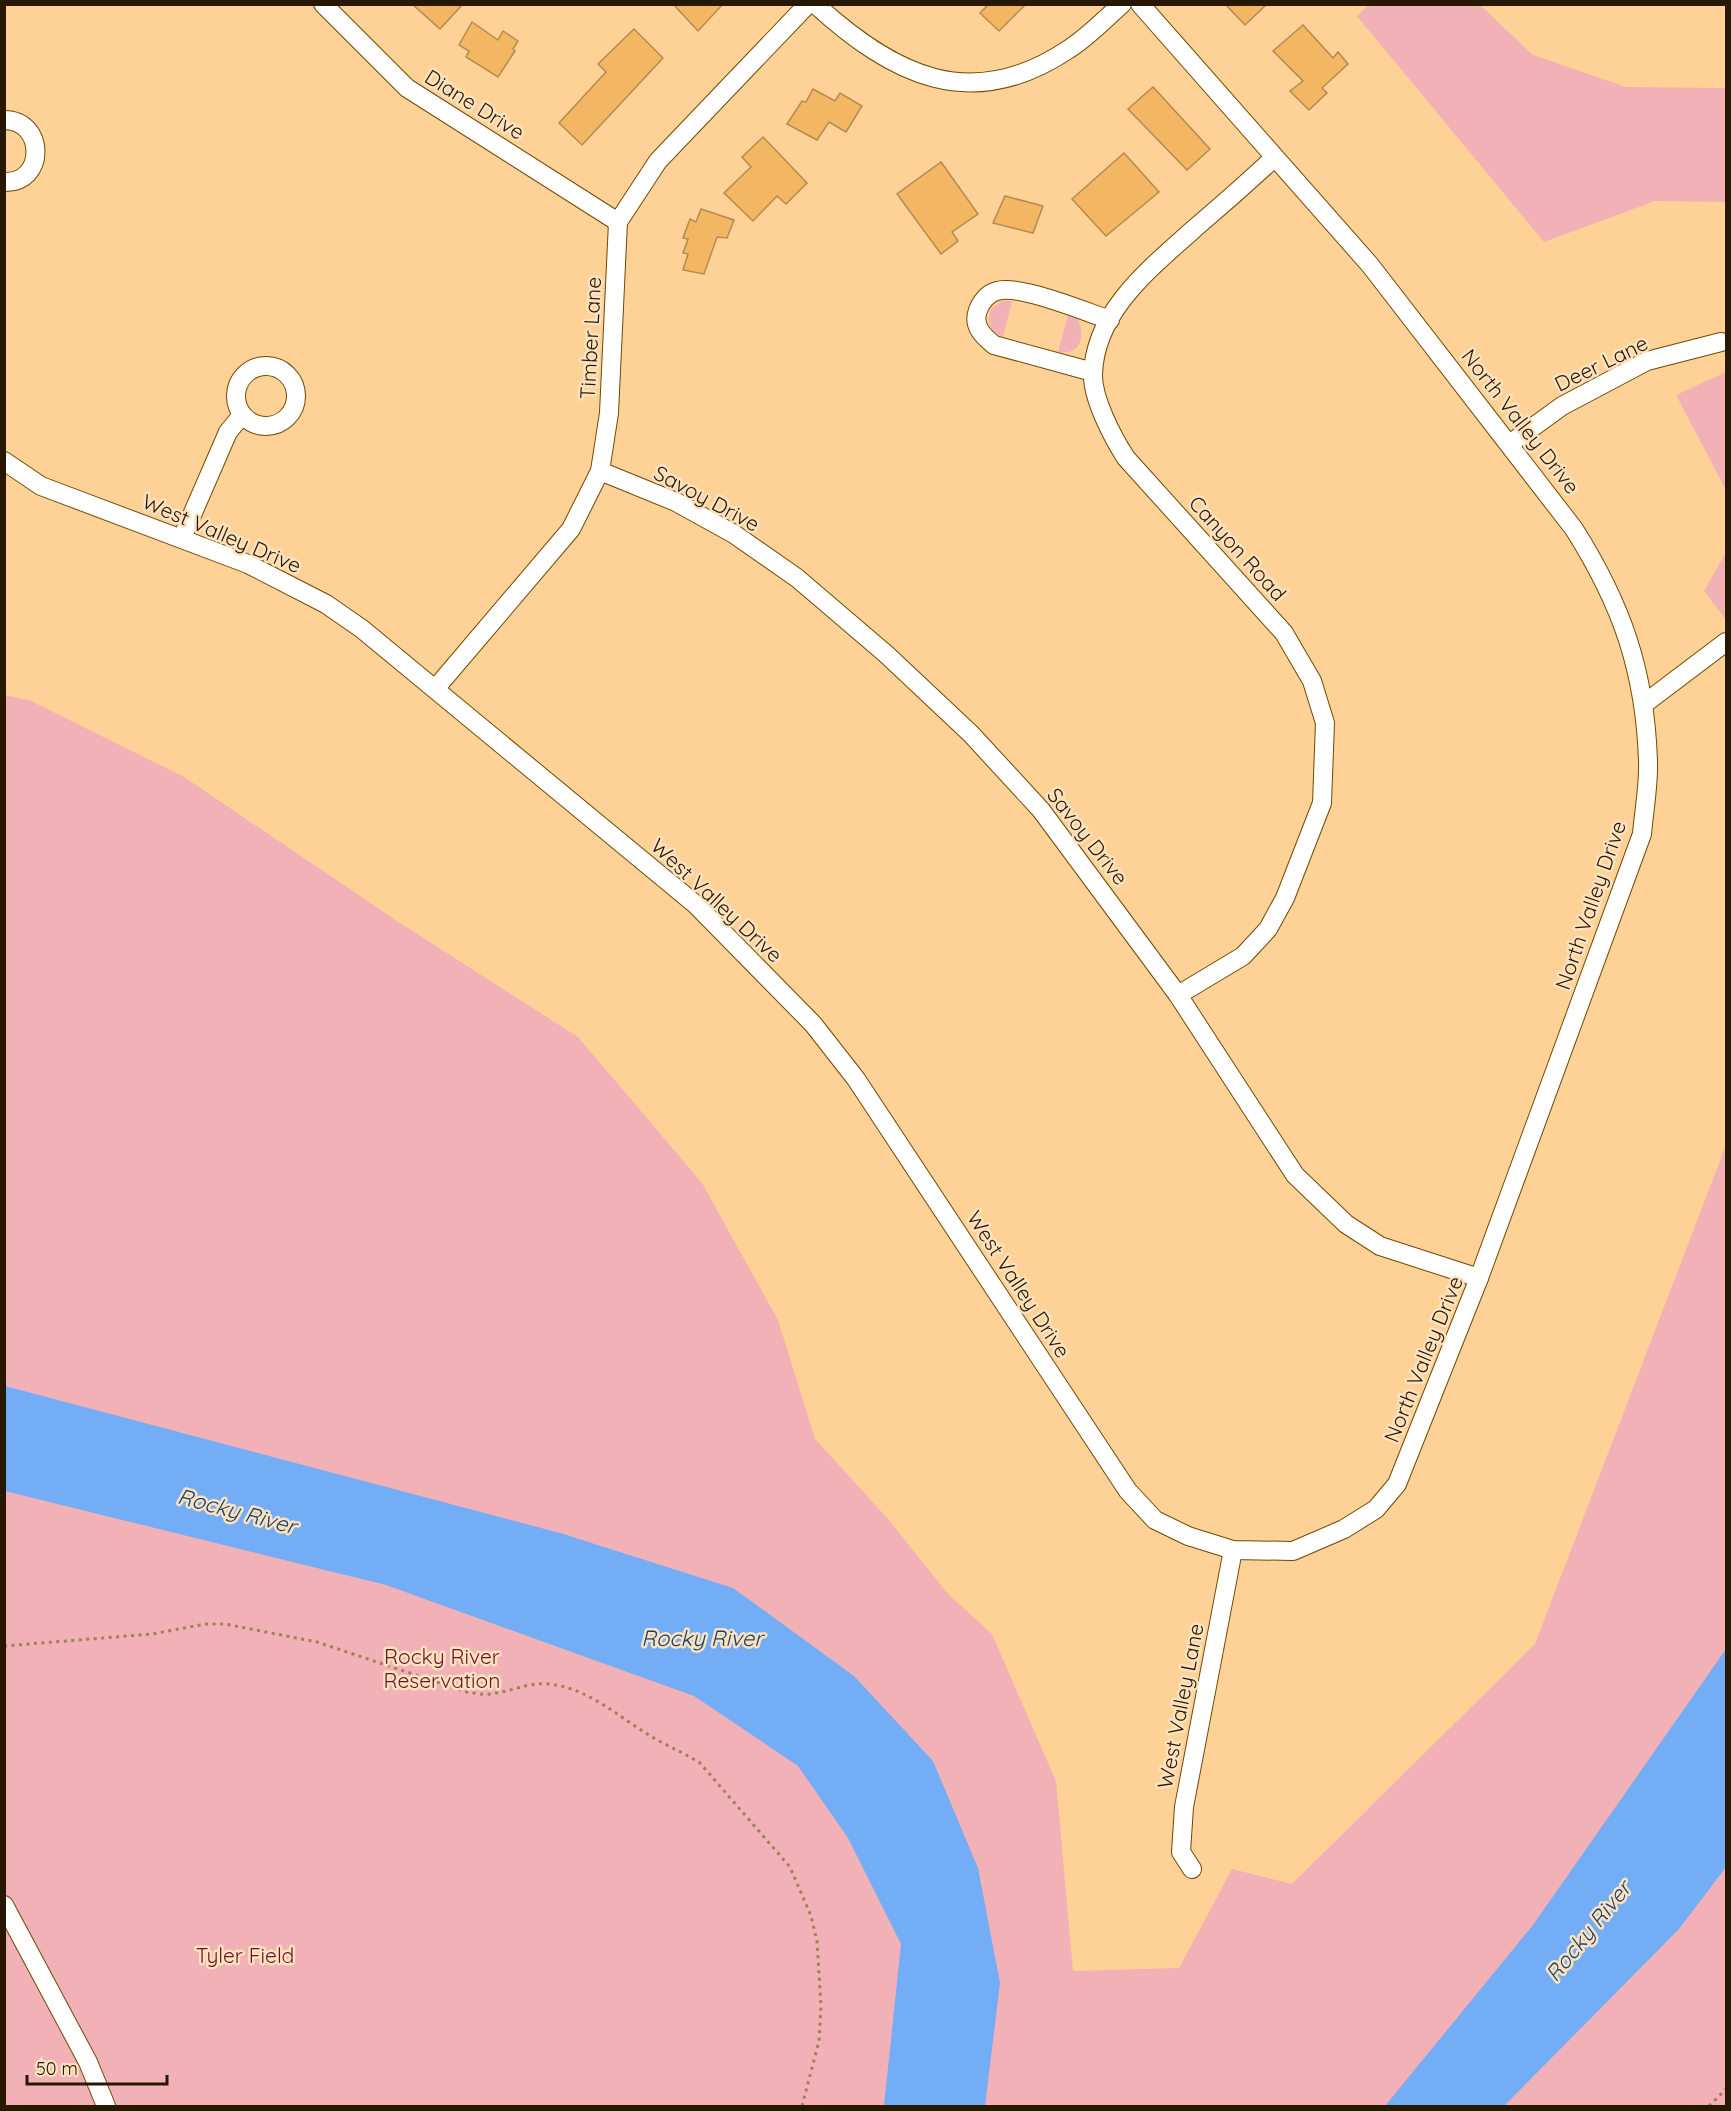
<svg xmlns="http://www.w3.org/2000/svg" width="1731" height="2111" viewBox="0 0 1731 2111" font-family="Quicksand,sans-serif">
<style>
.green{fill:#f2b1b6}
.water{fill:#72adf6}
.building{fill:#f3b763;stroke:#b48a50;stroke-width:1.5}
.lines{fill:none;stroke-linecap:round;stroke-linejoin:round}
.minor-casing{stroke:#6f4903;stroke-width:20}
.path{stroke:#a08055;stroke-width:3;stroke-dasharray:3 4.5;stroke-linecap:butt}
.minor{stroke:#fff;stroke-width:18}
.labels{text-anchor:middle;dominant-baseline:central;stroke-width:5;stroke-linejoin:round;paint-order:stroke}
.street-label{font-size:21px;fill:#281801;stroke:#fde2bf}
.park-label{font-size:21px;fill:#6c1227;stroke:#fde2bf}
.water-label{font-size:22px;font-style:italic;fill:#18416f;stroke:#fde2bf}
</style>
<rect width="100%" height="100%" fill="#fed196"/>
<g class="green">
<polygon points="1370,4 1480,5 1533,55 1626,87 1726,88 1726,202 1655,201 1544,242 1357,16"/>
<path d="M1002,301H1012L1003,337C990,332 986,322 991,309Z"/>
<path d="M1068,315L1077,318C1086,335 1081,356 1058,352Z"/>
<polygon points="1726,372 1726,490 1676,395"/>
<polygon points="1726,552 1726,620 1704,591"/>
<polygon points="5,695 31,701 184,777 397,921 578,1037 702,1183 778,1320 815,1439 888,1519 948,1594 992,1634 1056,1781 1073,1971 1179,1968 1232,1869 1292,1884 1535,1644 1726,1145 1726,2106 5,2106"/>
</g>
<g class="water">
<polygon points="5,1386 560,1533 733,1588 854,1676 933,1761 978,1868 1000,1983 985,2106 884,2106 901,1944 848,1838 798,1766 694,1696 386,1585 5,1491"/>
<polygon points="1726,1649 1726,1867 1679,1929 1504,2106 1385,2106 1533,1925"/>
</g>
<g class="building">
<polygon points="412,4 463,4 440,29"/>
<polygon points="673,4 723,4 698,31"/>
<polygon points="989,4 1026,4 999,31 980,13"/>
<polygon points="1225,4 1267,4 1245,25"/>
<polygon points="472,22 498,40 503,31 518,41 513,49 515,51 498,77 466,57 469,51 459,45"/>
<polygon points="1303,25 1333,58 1338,52 1348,64 1322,88 1327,93 1309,110 1290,91 1303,81 1273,51"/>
<polygon points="634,29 663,58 582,145 559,123 606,72 598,64"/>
<polygon points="1153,87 1210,149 1187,170 1128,109"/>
<polygon points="813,89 835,101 840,93 862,106 846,132 829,122 817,140 787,124 802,101 806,102"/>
<polygon points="763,137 807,183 786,204 777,196 753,221 724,193 751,167 742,157"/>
<polygon points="1124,153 1159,192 1106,236 1072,199"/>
<polygon points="941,162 978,214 952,232 958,241 941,254 897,194"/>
<polygon points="1005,196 1043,206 1033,233 993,223"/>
<polygon points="701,209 734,220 727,238 717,237 704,274 683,270 688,254 683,253 688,239 683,238 690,219 696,222"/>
</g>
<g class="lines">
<g class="minor-casing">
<g id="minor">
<polyline points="323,4 407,88 618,222"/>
<path d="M815,4C893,75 971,115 1069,49C1088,37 1105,19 1122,4"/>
<path d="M4,120C46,120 46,184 4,182"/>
<circle cx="266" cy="396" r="30"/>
<path d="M1093,372L994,345C983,336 972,326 978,310C981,302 988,293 997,291C1019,284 1086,312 1110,320"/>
<polyline points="1511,443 1562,406 1647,361 1721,342"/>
<path d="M4,461L41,486L248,564L326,604L362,629L695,904L813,1024L856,1079L1128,1491L1155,1520L1188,1536L1233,1550L1293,1551L1344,1529L1376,1509L1397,1484L1479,1278L1642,834C1644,810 1649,785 1648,761C1645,671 1622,605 1574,529L1370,265L1140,4"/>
<polyline points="600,471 676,502 734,534 797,578 886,654 971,734 1041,810 1178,995 1295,1175 1346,1224 1380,1246 1479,1278"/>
<polyline points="182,538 228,432 242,415"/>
<polyline points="435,689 571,529 600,471 609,413 618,222 658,161 808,4"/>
<polyline points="1644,704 1726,642"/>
<path d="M1178,995L1243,956L1268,929L1285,898L1322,803L1325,723L1312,681L1284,633L1126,458C1113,438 1092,398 1093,374C1095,310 1152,267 1195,228C1222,205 1248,182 1274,158"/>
<polyline points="1192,1869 1181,1852 1184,1807 1233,1550"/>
<polyline points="4,1905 88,2062 106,2106"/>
</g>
</g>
<g class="path">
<path d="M4,1646L152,1634L206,1624H225L317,1642L467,1692C474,1693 483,1695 490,1694C511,1692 527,1682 549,1684C594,1689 624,1723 663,1743C676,1750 688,1755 700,1763L790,1867L811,1916L817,1941L821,2006L819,2041L802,2106"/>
<polyline points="1709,2106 1726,2089"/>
</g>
<use href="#minor" class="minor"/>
</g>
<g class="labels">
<g class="street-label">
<text transform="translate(475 104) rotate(32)">Diane Drive</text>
<text transform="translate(590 338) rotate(-87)">Timber Lane</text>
<text transform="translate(1601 363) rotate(-26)">Deer Lane</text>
<text transform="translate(1521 421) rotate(52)">North Valley Drive</text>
<text transform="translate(707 498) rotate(28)">Savoy Drive</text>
<text transform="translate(222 533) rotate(23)">West Valley Drive</text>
<text transform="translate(1238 548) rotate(48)">Canyon Road</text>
<text transform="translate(1088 836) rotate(52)">Savoy Drive</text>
<text transform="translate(717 900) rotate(43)">West Valley Drive</text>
<text transform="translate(1590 905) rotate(-71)">North Valley Drive</text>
<text transform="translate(1019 1284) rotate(57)">West Valley Drive</text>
<text transform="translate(1423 1359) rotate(-68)">North Valley Drive</text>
<text transform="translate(1180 1706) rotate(-79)">West Valley Lane</text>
</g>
<g class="park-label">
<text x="442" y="1656">Rocky River<tspan x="442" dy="24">Reservation</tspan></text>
<text x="245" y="1955">Tyler Field</text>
</g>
<g class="water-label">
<text transform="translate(237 1511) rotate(15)">Rocky River</text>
<text x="702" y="1638">Rocky River</text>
<text transform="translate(1588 1931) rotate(-51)">Rocky River</text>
</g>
</g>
<rect width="1731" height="2111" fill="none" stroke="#281801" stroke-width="12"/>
<path d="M27 2075v9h140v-9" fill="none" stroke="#281801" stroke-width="3"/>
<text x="36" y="2075" font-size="18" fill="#281801" stroke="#fde2bf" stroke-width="4.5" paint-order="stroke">50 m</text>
</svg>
